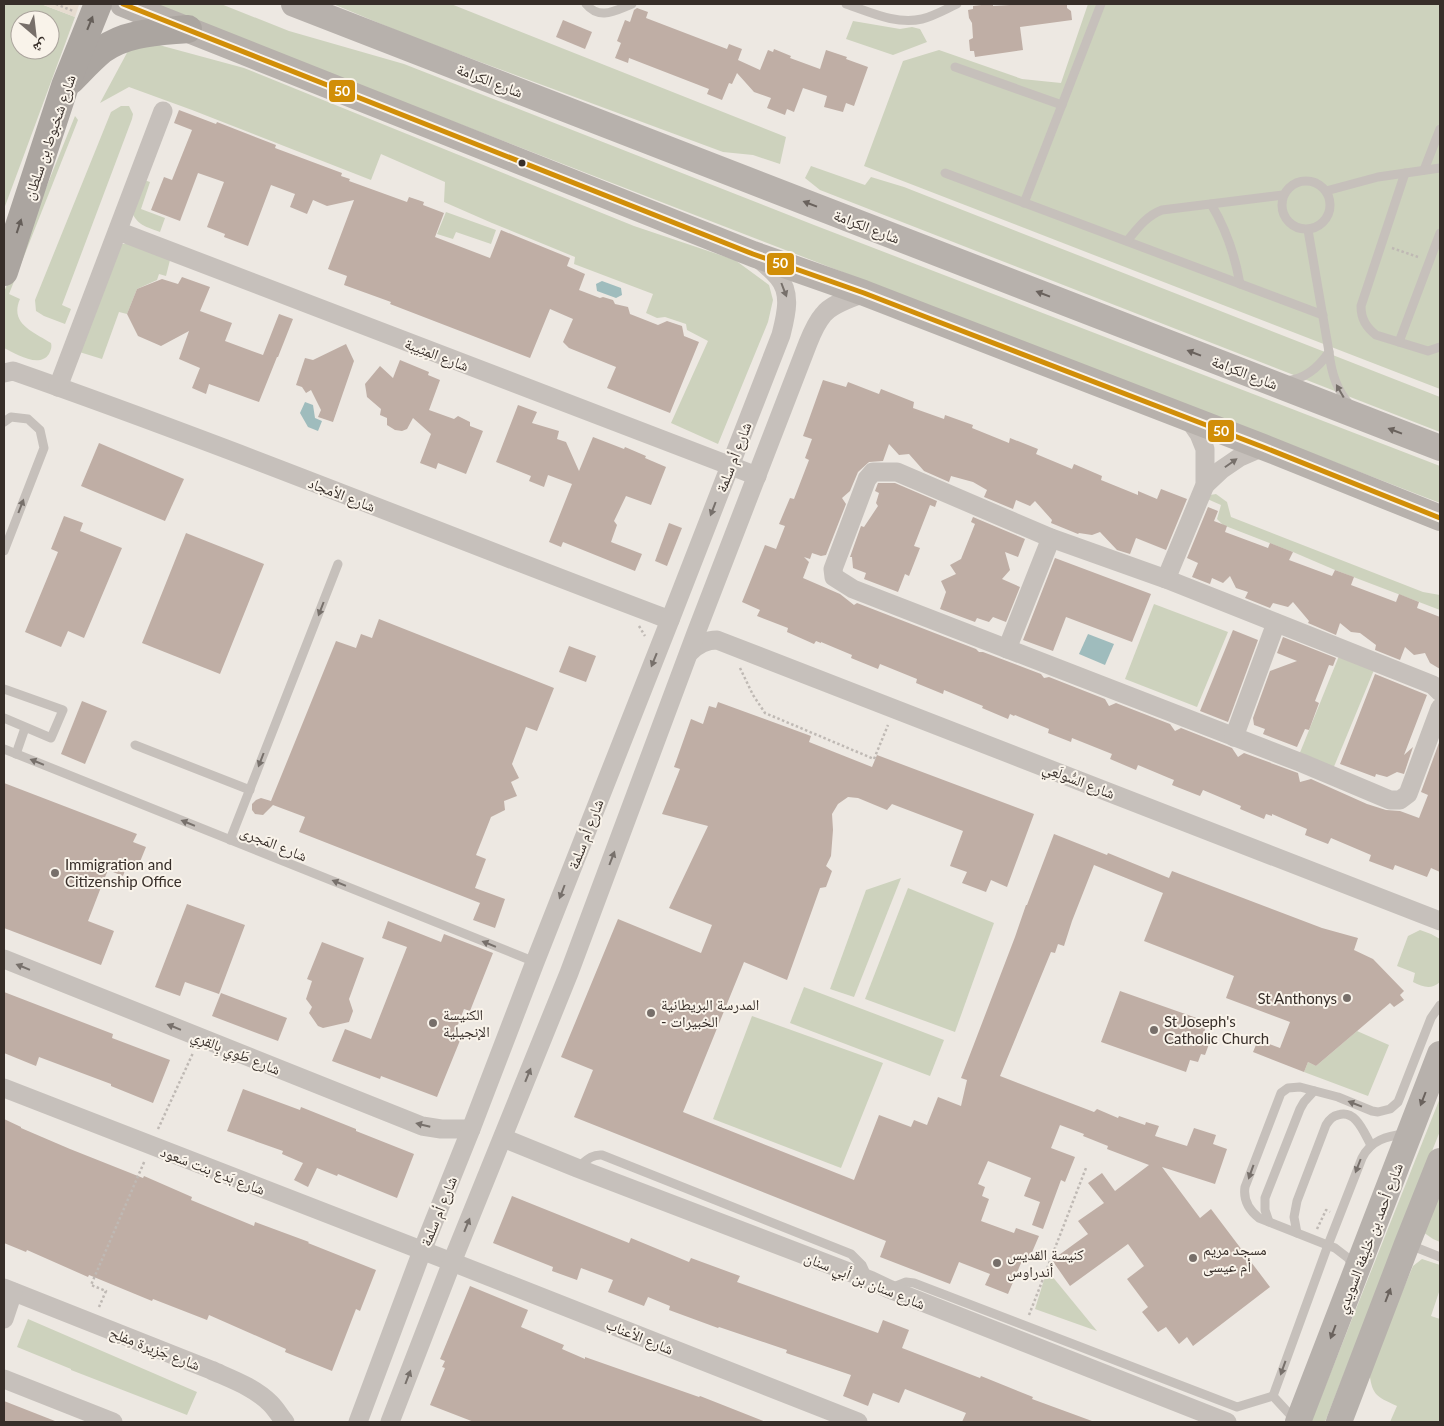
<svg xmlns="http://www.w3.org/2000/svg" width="1444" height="1426" viewBox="0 0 1444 1426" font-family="Lato,'Noto Naskh Arabic',sans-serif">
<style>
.green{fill:#cdd2bd;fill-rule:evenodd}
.plaza{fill:#e6dcd0}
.water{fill:#9fbcbd}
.building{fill:#bfaea5}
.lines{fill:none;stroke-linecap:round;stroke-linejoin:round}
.path{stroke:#bfb9b4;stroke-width:2.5;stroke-dasharray:2.5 2.5;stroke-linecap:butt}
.lane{stroke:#c6c0bb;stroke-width:9}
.street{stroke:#c6c0bb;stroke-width:19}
.secondary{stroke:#b7b1ac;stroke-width:26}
.primary{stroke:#aba5a0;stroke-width:28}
.bus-1-casing{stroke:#f9f3ea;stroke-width:9}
.bus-1{stroke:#d18e08;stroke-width:5}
.oneway{fill:#655e59}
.oneway2{fill:#6a625d}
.oneway3{fill:#77706b}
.bus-dot{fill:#372e29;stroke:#f9f3ea;stroke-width:2}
.poi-dot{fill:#776f6a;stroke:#f9f3ea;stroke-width:2}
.labels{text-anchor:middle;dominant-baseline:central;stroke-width:4;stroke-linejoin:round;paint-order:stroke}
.street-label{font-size:15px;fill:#372e29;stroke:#f9f3ea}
.poi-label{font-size:15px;fill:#372e29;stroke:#f9f3ea;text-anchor:start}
.line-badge{stroke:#f9f3ea;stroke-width:2}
.badge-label{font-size:14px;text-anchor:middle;font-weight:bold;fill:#fff}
</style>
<rect width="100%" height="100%" fill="#ede8e2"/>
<g class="green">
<path d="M4,4H41L75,17L4,209ZM20,20H50V50H20Z"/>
<polygon points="149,4 221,4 289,31 404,64 814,225 1440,466 1440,503"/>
<polygon points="333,4 451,4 786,137 780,164 753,155 723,152 410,36"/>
<polygon points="1088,4 1440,4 1440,389 864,166 903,61 939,50 1022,79 1061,83"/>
<polygon points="853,21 900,29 912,27 920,29 927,42 893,55 846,39"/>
<polygon points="159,45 244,68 634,226 735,260 769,285 773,300 768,322 718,444 671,423 708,341 687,330 686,324 665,317 657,318 646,313 653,294 574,264 575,257 492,223 444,202 445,182 381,154 371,180 192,110 129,87 100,103 129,49"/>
<polygon points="121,106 129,106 133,114 132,119 62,305 71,309 65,324 44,316 36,311 35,300 111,112"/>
<path d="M75,116L78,120L9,294L20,299C9,324 34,332 51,343C52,347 51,350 49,354C39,369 15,353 4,348V292Z"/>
<polygon points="811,166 865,185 871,177 904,187 1440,397 1440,432 820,190 805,178"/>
<path d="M138,178L150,182L141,209L165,218L160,232C142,225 138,226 129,207Z"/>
<polygon points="446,212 496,230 491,244 456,232 453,239 437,234"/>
<polygon points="133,243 171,256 166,276 159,274 157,280 137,289 127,314 119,312 102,359 73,350 122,244"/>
<polygon points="1216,494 1227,502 1231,517 1423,592 1440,595 1440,610 1335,570 1293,552 1223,525 1217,519 1221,505 1205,498 1210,495"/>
<polygon points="1154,604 1228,632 1197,707 1125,679"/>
<polygon points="1339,656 1374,670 1333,769 1299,755"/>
<polygon points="901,878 854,997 830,989 866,890"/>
<polygon points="908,888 994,923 955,1032 865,999"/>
<path d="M1420,930L1431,934L1440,939V982C1431,990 1423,987 1413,982L1415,973L1397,966L1408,936Z"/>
<polygon points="804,987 944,1040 930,1076 790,1023"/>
<polygon points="752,1016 883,1063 841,1168 713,1119"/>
<polygon points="1357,1031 1389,1045 1368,1096 1304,1072 1308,1062 1316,1066"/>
<polygon points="1440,1098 1440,1131 1325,1422 1311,1422"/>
<polygon points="1440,1197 1440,1242 1433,1239 1420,1230 1433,1201"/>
<path d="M1422,1259L1440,1265V1289L1431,1316L1440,1319V1422H1390L1397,1406C1375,1396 1372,1395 1369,1370L1413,1266Z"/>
<polygon points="1047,1270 1097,1331 1035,1309"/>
<polygon points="28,1319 197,1392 187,1415 71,1370 71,1369 17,1347"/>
</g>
<polygon class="plaza" points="41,4 76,4 79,5 75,17"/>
<g class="water">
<polygon points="602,281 621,288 622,295 616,298 597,291 596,284"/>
<polygon points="305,402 313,405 315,418 322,421 318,431 308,427 300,413"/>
<polygon points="1088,634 1114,644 1105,665 1079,654"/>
</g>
<g class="building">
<polygon points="990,4 993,4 993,6 1027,4 1067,4 1067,8 1071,11 1072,20 1020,27 1023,50 975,57 974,51 970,51 969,40 973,38 972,23 969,18 968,10 973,9 973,6"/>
<polygon points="637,8 648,12 646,18 727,49 729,44 742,49 738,60 760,70 768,50 773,52 774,49 791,56 790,58 820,69 826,50 847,57 846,59 868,67 854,106 846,103 843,112 824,107 827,96 803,88 794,112 787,109 785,115 767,108 771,98 754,92 737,73 732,84 729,83 722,100 707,94 709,89 629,58 628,63 615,58 621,43 617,41 625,20 630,22 634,10"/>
<polygon points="563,20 592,32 585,49 556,37"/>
<polygon points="179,110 216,124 217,122 276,145 275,148 342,173 341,176 350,179 349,181 407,202 409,197 424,202 423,205 444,213 435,237 490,258 501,230 570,258 567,266 585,274 579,290 600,298 603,297 613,300 615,304 628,307 630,314 658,325 667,321 682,326 684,336 699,342 670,413 607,388 616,367 569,348 563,342 573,319 550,309 530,358 390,304 391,302 344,285 347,276 328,269 354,200 327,206 313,200 307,214 290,207 295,194 271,185 248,246 224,237 225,234 207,227 224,182 198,173 180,221 151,210 164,177 172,180 192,130 174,123"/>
<polygon points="182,277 210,287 200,311 232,323 225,341 263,355 279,314 293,319 278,357 277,357 259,402 209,384 206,394 192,388 200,368 179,359 189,331 161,346 138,336 127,314 137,289 162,279 178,284"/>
<polygon points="346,344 354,361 333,422 318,417 321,410 311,390 306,393 302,387 296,385 305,358 313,360"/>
<polygon points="400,360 429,372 428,375 440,380 429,410 454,419 458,416 470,422 470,426 483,431 466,474 438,463 436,469 420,463 431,434 413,418 407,429 402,431 395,430 387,425 387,418 380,415 381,409 367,397 365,384 380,366 393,378"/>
<polygon points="823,380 846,387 848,382 879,394 881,389 914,402 913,408 944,419 945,415 973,425 972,428 1009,443 1010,438 1038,449 1036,454 1072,469 1074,464 1102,476 1101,480 1138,495 1138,491 1157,499 1161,489 1187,499 1166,550 1136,538 1130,554 1117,550 1100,532 1092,535 1079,533 1078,534 1051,523 1052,520 1035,501 1030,506 1016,500 1013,509 984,497 987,490 973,482 951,476 949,482 924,471 909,454 899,455 889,444 883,461 869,462 858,472 850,491 842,498 846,504 826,555 821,556 812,553 810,559 804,557 809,562 803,578 840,594 854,605 857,603 976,649 979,652 983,652 1041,674 1044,678 1049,677 1105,699 1109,706 1116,703 1170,724 1175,731 1181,728 1232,748 1238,757 1244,753 1298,773 1300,782 1311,779 1367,804 1386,810 1400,811 1419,818 1428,795 1421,792 1440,740 1440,872 1431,868 1427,877 1395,865 1393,870 1369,861 1371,855 1331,838 1328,844 1305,835 1307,829 1272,814 1272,816 1266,814 1264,819 1240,809 1241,806 1203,790 1200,796 1172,785 1174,780 1169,778 1138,765 1136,770 1110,759 1112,754 1072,738 1071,742 1048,733 1049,729 1015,715 1014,716 1010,714 1008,719 982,708 983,706 944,690 943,694 916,683 917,679 885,666 880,664 878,669 851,658 852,655 821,642 821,643 816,641 814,644 787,632 788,628 757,616 760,610 742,602 765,545 776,549 785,526 779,524 790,498 794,499 809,460 805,458 812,439 803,436"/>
<polygon points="518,405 537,412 532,423 559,431 557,439 566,442 579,471 593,437 624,449 625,447 646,456 645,458 666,467 651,505 626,496 614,521 617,525 611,542 642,554 635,571 563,542 561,547 549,542 572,484 548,475 544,487 529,481 531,476 496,462"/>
<polygon points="99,443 184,479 165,521 81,486"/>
<polygon points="878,483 895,483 937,501 935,507 930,505 914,546 920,548 909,576 905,574 898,592 864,579 866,573 853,568 852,557 850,557 861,526 864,527 878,506 876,503 879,493 875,491"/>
<polygon points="1208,507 1218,511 1214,521 1227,526 1225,532 1268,548 1270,543 1293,552 1289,560 1332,576 1335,570 1354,577 1351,585 1396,602 1399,594 1419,602 1417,608 1440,617 1440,669 1430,663 1425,653 1414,655 1405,647 1400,660 1375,650 1376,645 1360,633 1351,632 1340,623 1336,635 1308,623 1309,621 1293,602 1288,607 1273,603 1270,608 1245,598 1248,592 1236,588 1230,576 1223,583 1212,578 1210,584 1192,577 1198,563 1187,558"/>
<polygon points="64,516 83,523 80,531 122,548 84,638 68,631 61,647 25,632 58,552 51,549"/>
<polygon points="973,517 1025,539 1018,557 1005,552 1010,570 1002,579 1020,587 1006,622 993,617 989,622 977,618 975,622 940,609 946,592 941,581 956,574 950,565 961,559 975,524 971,522"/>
<polygon points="669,523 682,528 667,566 655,561"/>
<polygon points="186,533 264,564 220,674 142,643"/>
<polygon points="1055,558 1151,594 1132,642 1066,617 1053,651 1023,640"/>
<polygon points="379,619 554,688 537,731 526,727 512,764 519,778 511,782 517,796 504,801 505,810 491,817 476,855 486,859 475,888 505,899 495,928 473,920 480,903 299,832 305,817 273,805 263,815 255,814 252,810 252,804 256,800 261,798 271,801 336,641 356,648 361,634 372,638"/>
<polygon points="1233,630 1258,640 1228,722 1200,711"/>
<polygon points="1283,637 1336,658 1333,666 1329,665 1315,701 1319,703 1309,730 1305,729 1297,747 1263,734 1265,729 1254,725 1253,718 1270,671 1297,661 1277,653"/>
<polygon points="569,646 596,656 586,682 559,672"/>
<polygon points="1375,674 1427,695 1404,755 1413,747 1404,774 1397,772 1387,777 1376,774 1375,777 1340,764"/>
<polygon points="82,701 107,711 85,764 61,754"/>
<polygon points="718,702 811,736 809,742 872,767 877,755 1034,814 1007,887 991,880 986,892 962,883 967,872 950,866 963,831 892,804 887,810 858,798 848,797 838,804 832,814 833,830 831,856 826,866 832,871 826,887 820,888 787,980 744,962 683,1112 854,1180 879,1115 911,1127 914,1120 927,1125 938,1097 961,1106 967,1080 961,1078 1015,937 1026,905 1027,905 1054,834 1107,855 1108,853 1169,878 1172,871 1322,928 1358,938 1354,950 1373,959 1404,991 1400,995 1404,1000 1394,1007 1390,1003 1316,1066 1308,1062 1304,1072 1253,1052 1258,1040 1280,1048 1290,1022 1226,998 1234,976 1144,941 1163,893 1094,865 1072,921 1064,946 1058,944 1055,953 1051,952 1000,1076 1094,1112 1097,1109 1118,1118 1119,1116 1145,1125 1146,1122 1159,1126 1155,1136 1187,1146 1194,1128 1216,1135 1213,1144 1227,1149 1215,1184 1162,1167 1200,1218 1211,1209 1270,1287 1193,1346 1187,1337 1179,1344 1166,1327 1158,1332 1142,1312 1148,1307 1127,1279 1144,1266 1128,1244 1070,1286 1052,1260 1088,1234 1078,1221 1104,1203 1088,1183 1102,1173 1115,1191 1149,1165 1107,1149 1108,1146 1083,1136 1084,1134 1060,1125 1051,1148 1075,1157 1065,1182 1061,1180 1043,1229 1032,1225 1040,1202 1024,1196 1031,1178 988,1161 978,1184 985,1187 982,1196 989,1199 981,1221 1014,1233 1016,1228 1039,1236 1030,1257 1024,1256 1008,1294 985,1285 990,1274 959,1262 950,1284 880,1257 886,1241 574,1117 593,1070 561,1057 618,919 701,953 712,925 669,908 708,826 662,814 680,769 674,767 691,719 703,724 709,706 716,708"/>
<polygon points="4,783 137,834 133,842 146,847 137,869 127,865 123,876 108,870 103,882 88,921 114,931 101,965 4,928"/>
<polygon points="187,904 245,925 219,994 185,982 180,996 155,987"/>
<polygon points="388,921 441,942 444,934 493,953 470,1011 464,1009 454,1035 461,1038 437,1097 381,1076 380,1079 332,1061 345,1029 371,1039 407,947 382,938"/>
<polygon points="322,942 364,958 349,999 353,1011 349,1022 323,1028 318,1026 309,1013 312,1007 306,999 312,981 307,979"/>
<polygon points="1120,991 1208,1022 1204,1032 1208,1034 1205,1042 1209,1044 1205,1055 1201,1054 1198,1062 1190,1060 1186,1072 1101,1042"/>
<polygon points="4,992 113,1034 112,1038 170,1060 153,1103 111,1086 111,1084 39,1057 36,1066 4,1053"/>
<polygon points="221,993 287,1018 278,1041 212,1016"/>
<polygon points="243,1089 300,1110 301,1107 356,1129 356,1131 414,1154 397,1198 338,1174 337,1176 317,1168 308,1187 294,1180 303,1163 282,1154 283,1151 227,1131"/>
<polygon points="4,1119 21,1127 21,1128 70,1149 143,1178 144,1176 192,1197 191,1200 254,1226 255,1222 309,1242 308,1243 376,1270 360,1311 356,1309 332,1371 285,1352 286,1349 209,1315 207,1320 153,1299 152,1301 89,1275 88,1277 27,1250 26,1252 4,1243"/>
<polygon points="512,1196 629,1243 631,1238 689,1262 691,1258 740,1276 737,1282 878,1333 883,1320 909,1330 902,1348 980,1378 981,1376 1033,1397 1032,1399 1092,1421 1092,1422 962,1422 966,1413 905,1389 899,1403 873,1393 868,1406 843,1396 851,1375 786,1353 787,1350 719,1327 718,1328 669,1310 670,1306 648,1297 644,1306 608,1292 613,1280 581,1268 577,1280 552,1271 553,1267 493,1243"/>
<polygon points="470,1286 528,1310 521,1327 564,1345 562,1349 585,1359 585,1357 699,1397 700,1396 766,1422 474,1422 430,1405 445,1368 442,1367 445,1361 440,1359"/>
<polygon points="4,1401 55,1421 55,1422 4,1422"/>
</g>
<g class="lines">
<g class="path">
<polyline points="56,4 73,11"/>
<polyline points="1392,248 1418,257"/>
<polyline points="639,626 645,636"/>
<polyline points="740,668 753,695 765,713 874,759 888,725"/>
<polyline points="158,1129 193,1053"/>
<polyline points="1317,1229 1326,1210 1330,1212"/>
<polyline points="99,1307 106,1291 91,1285 145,1160"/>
<polyline points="1029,1315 1086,1168"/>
</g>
<g class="lane">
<path d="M586,4C600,21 616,10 632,4"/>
<path d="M846,4C870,12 896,25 922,19C934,16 946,9 957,4"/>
<polyline points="955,67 1062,105"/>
<polyline points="1424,170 1440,129"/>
<polyline points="945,173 1323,315"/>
<path d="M1405,173L1361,306C1361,319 1366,327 1376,335L1428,351L1440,347"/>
<circle cx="1306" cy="205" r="24"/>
<polyline points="1326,191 1378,177 1440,168"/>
<polyline points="1024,203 1101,4"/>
<path d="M1211,204C1226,229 1235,255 1240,284"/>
<path d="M1308,230L1329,352C1331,372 1336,390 1350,405"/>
<path d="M1127,241C1137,229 1146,216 1162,210L1283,195"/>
<polyline points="1399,342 1440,233"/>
<path d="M1286,381C1306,379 1319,367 1329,352"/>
<polyline points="4,422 11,417 28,419 40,430 44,448 4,551"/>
<polyline points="4,689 63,710 51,738 4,718"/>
<polyline points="135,745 250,790"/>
<polyline points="4,749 535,962"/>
<polyline points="16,754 25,728"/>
<polyline points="230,840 338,564"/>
<path d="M577,1168C585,1162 591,1154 602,1155L851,1254L862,1265L868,1278"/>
<polyline points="1269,1222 1265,1210 1265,1198 1300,1109 1304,1102 1314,1091"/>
<path d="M1297,1233L1294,1217L1297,1201L1326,1125C1329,1120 1332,1116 1338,1115C1356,1109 1364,1133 1371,1145"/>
<polyline points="1410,1245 1440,1257"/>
<path d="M1354,1267L1348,1258L1335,1248L1259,1218C1249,1210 1243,1200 1245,1187L1281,1093L1288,1088L1300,1087L1338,1097L1372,1111L1378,1112L1390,1109L1398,1102L1400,1097L1431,1018L1440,1005"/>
<polyline points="891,1288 906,1282 914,1283 1237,1407 1273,1396"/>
<path d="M1273,1396L1328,1245L1362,1158C1371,1140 1387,1136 1405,1134"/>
<polyline points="1273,1396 1295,1420"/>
</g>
<g class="street">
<polyline points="118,231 757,476"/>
<path d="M4,373L13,371L16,372C236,449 452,538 670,620"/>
<polyline points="58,387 163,111"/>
<polyline points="1205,485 1221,470 1240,457 1263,447"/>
<polyline points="1166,579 1205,485 1205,449 1199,434 1188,418"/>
<polyline points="1007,649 1051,538"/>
<path d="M690,652C698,644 706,640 717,640L1440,921"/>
<polyline points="1440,692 1433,685 1166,579 1051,538 897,472 873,472 867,479 833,569 834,577 853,589 1302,763 1390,800 1400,800 1408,794 1440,708"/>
<polyline points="1234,737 1276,623"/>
<polyline points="4,959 422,1126 441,1129 471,1129"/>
<polyline points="4,1088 452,1262 858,1422"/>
<polyline points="503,1138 577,1168 870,1280 889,1289 1227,1422"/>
<path d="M4,1288L211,1370C231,1379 254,1387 270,1403C276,1409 280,1416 285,1422"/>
<polyline points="4,1319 13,1292"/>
<polyline points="4,1379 113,1422"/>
<path d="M358,1422L422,1251L471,1129L535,962L670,620L781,335C786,315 792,293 778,277C772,270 766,265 760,260"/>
<path d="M390,1422L452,1262L569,973L696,633L808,343C812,333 816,323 823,315C831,304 851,298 864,293"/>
</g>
<g class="secondary">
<polyline points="123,4 753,254 864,293 926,317 1263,447 1440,518"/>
<polyline points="294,4 1440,448"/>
<polyline points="1298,1422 1440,1054"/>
<polyline points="1339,1422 1407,1244 1440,1161"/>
</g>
<g class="primary">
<path d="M71,80C81,70 91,59 102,50C127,32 158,32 188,29"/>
<polyline points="4,272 65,86 98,4"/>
</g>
<g class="bus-1-casing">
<polyline id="bus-1" points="123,4 753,254 864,293 926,317 1263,447 1440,518"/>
</g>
<use href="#bus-1" class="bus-1"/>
</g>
<defs><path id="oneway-solid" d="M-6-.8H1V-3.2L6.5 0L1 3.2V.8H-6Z" transform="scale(1.25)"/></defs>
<g class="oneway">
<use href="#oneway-solid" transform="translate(90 23) rotate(-68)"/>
<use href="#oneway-solid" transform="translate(19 226) rotate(-72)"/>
</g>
<g class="oneway2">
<use href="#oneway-solid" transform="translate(810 204) rotate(-159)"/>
<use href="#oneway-solid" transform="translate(1043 294) rotate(-159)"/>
<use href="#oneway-solid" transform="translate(1194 353) rotate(-159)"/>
<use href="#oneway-solid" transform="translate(1395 431) rotate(-159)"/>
<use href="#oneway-solid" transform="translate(1423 1099) rotate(111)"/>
<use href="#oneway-solid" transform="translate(1388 1295) rotate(-69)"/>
<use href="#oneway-solid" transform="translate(1333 1332) rotate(111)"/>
</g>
<g class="oneway3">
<use href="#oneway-solid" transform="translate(784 290) rotate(69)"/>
<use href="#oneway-solid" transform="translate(1340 391) rotate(-120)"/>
<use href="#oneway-solid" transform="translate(1231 463) rotate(-35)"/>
<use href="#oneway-solid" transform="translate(21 506) rotate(-69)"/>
<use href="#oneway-solid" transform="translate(713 509) rotate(111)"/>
<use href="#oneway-solid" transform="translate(321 609) rotate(111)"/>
<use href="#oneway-solid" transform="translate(654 660) rotate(112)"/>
<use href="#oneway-solid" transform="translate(261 760) rotate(111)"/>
<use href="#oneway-solid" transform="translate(37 762) rotate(-158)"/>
<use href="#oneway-solid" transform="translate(188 823) rotate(-158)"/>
<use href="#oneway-solid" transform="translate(612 858) rotate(-69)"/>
<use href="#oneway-solid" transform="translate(339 883) rotate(-158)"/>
<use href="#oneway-solid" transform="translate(562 892) rotate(111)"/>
<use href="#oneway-solid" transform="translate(489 944) rotate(-158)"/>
<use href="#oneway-solid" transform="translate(23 967) rotate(-158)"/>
<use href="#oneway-solid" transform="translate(174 1027) rotate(-158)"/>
<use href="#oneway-solid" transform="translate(528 1075) rotate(-68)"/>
<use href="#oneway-solid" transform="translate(1355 1104) rotate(-159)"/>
<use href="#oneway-solid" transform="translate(423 1125) rotate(-166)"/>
<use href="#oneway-solid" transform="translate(1358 1166) rotate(111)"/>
<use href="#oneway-solid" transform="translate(1251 1172) rotate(110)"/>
<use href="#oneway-solid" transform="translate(467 1225) rotate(-68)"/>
<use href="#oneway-solid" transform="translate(1283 1368) rotate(110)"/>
<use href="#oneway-solid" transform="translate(408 1377) rotate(-69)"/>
</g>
<circle class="bus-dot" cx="522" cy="163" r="4.5"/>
<g class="poi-dot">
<circle cx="55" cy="873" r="5"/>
<circle cx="1347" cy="998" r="5"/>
<circle cx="651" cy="1013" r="5"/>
<circle cx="433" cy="1023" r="5"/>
<circle cx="1154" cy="1030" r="5"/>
<circle cx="1193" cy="1258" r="5"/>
<circle cx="997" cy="1263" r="5"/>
</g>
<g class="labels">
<g class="street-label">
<text transform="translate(490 80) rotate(21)">شارع الكرامة</text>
<text transform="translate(49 137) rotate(-71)">شارع شخبوط بن سلطان</text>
<text transform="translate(867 226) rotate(21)">شارع الكرامة</text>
<text transform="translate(437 354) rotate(21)">شارع المِثِيبة</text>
<text transform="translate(1245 372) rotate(21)">شارع الكرامة</text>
<text transform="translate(733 457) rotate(-69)">شارع أم سلمة</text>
<text transform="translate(342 494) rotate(21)">شارع الأمجاد</text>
<text transform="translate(1079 780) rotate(21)">شارع السُّولَعِي</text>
<text transform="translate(585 834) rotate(-69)">شارع أم سلمة</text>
<text transform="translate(274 843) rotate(22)">شارع المَجرى</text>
<text transform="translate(236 1052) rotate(22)">شارع طَوِي بِالقِرِي</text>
<text transform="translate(213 1170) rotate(21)">شارع بَدع بنت سَعود</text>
<text transform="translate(438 1211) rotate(-68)">شارع أم سلمة</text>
<text transform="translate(1369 1238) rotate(-69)">شارع أحمد بن خليفة السويدي</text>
<text transform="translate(865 1280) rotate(22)">شارع سنان بن أبي سنان</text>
<text transform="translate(640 1336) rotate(22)">شارع الأعناب</text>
<text transform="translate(155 1348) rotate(21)">شارع جَزِيرة مِفلِح</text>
</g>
<g class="poi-label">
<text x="65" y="864">Immigration and<tspan x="65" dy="17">Citizenship Office</tspan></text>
<text x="1337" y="998" text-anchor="end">St Anthonys</text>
<text x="661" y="1004">المدرسة البريطانية<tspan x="661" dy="17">- الخبيرات</tspan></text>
<text x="443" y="1014">الكنيسة<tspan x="443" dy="17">الإنجيلية</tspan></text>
<text x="1164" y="1021">St Joseph's<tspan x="1164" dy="17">Catholic Church</tspan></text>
<text x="1203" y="1249">مسجد مريم<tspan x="1203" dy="17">أم عيسى</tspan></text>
<text x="1007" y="1254">كنيسة القديس<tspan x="1007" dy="17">أندراوس</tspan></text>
</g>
</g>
<g class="line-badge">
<rect x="328" y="79" width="28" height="24" rx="5" fill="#d18e08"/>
<rect x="766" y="252" width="29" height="24" rx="5" fill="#d18e08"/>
<rect x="1207" y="419" width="28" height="24" rx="5" fill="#d18e08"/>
</g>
<g class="badge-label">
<text x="342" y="96">50</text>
<text x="780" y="268">50</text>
<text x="1221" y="436">50</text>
</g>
<rect width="1444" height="1426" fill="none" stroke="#372e29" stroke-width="10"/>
<g transform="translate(35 35) rotate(152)"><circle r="24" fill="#f9f3ea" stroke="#aba49d"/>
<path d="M0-4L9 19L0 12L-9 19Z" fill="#776f6a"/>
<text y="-8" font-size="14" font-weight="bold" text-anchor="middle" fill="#372e29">ش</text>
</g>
</svg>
